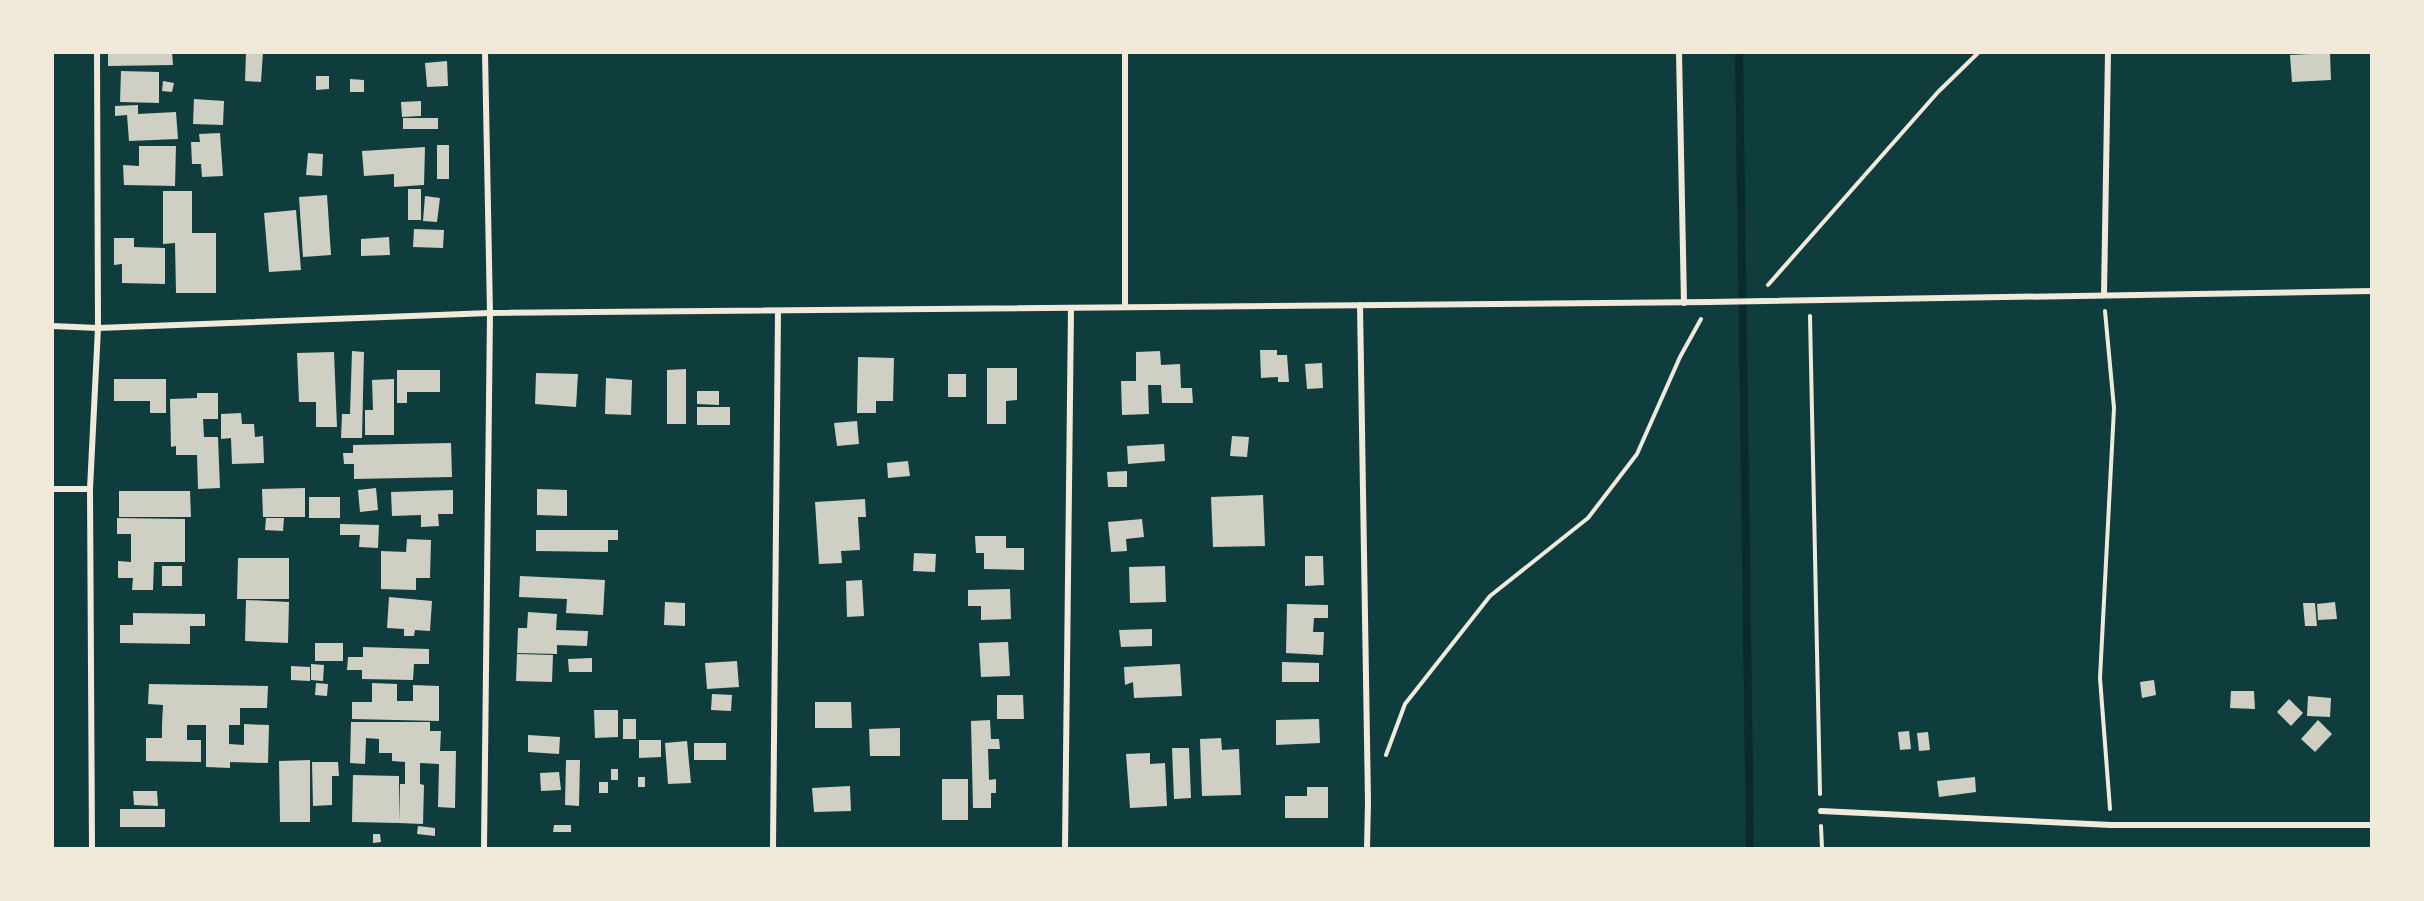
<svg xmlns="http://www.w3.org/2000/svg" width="2424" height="901" viewBox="0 0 2424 901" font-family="Arial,sans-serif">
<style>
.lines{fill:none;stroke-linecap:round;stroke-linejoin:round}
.stream{stroke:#0a2a2b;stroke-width:8}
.building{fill:#cfcfc3}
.path{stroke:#f1e9da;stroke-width:4}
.minor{stroke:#f1e9da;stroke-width:6}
</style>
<rect width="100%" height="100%" fill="#0f3d3e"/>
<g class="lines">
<polyline class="stream" points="1739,52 1750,848"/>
</g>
<g class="building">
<polygon points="108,52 172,52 173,65 108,66"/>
<polygon points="246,52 263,52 261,82 245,81"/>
<polygon points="2330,53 2331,80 2292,82 2290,55"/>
<polygon points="447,61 448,86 427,87 425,63"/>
<polygon points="121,71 159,72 159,103 120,102"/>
<polygon points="316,76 329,76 329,89 316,90"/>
<polygon points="350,79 364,80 364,92 350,92"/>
<polygon points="163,81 174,83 172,92 162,91"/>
<polygon points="194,99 224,101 223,125 193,124"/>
<polygon points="421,101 421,116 402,117 401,102"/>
<polygon points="138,105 138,114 176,112 178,139 129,141 127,115 115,116 115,106"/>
<rect x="403" y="118" width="35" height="11"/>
<polygon points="220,133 223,176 202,177 201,164 192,164 191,142 200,142 199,134"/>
<rect x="437" y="145" width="12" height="34"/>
<polygon points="139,146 176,146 175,186 124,185 123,165 139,166"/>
<polygon points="425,147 424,185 394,187 394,174 364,176 362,151"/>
<polygon points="308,153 323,154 322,176 306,175"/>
<rect x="408" y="189" width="13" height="31"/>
<polygon points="163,191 192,191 192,233 216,233 216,293 176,293 175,243 163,244"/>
<polygon points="327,195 331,255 303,257 299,197"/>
<polygon points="425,196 440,198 437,222 423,221"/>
<polygon points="296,210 301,270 269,272 264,213"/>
<polygon points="414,229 444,230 443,248 413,247"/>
<polygon points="389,237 390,255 361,256 361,239"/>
<polygon points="114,238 134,238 134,247 165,248 165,284 122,283 122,264 114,265"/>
<polygon points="1260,350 1277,350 1277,355 1287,355 1289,382 1278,382 1278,377 1261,378"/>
<polygon points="352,351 364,352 362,438 341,438 342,414 350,414"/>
<polygon points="1160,351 1161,365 1180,364 1181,388 1192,388 1193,403 1162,403 1161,385 1148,385 1149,414 1122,415 1121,381 1136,381 1136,352"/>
<polygon points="334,352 337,427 316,427 316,402 299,402 297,353"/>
<polygon points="858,357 894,358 893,401 876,401 876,413 857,413"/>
<polygon points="1322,363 1323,388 1307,389 1305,364"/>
<polygon points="987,368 1017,368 1017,400 1006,401 1006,424 987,424"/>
<polygon points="686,369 686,424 667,424 667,370"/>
<polygon points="397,370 440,370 440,392 407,392 407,403 397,403"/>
<polygon points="536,373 578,374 576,407 535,404"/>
<rect x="948" y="374" width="18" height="23"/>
<polygon points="606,378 632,380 631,415 605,414"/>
<polygon points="114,379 166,379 166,413 150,413 150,401 114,401"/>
<polygon points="394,379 394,435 365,435 365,410 373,410 372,380"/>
<polygon points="697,391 719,391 719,405 697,404"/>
<polygon points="197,393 218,393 218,419 203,419 204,437 218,437 220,488 198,489 197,455 176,455 176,446 171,447 170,399 197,398"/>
<rect x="697" y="407" width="33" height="18"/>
<polygon points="241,413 242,424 254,424 255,437 263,436 264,463 232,464 231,438 221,439 221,414"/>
<polygon points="857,421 859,444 837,446 834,423"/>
<polygon points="1232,436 1249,437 1247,457 1230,456"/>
<polygon points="451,443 452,477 354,479 354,464 344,464 343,453 353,453 353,445"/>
<polygon points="1164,444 1165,461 1128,464 1127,446"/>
<polygon points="908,461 910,476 888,478 887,463"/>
<polygon points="1127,471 1127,487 1108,487 1107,472"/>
<polygon points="305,488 305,517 263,517 262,489"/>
<polygon points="376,488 378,510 360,512 358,490"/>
<polygon points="537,489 567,490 567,516 537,515"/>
<polygon points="453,490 453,514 438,514 439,526 421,527 421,515 392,516 391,492"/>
<polygon points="119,491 190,491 191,517 119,517"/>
<polygon points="1263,495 1265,546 1213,547 1211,497"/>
<rect x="309" y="497" width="31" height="21"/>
<polygon points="865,499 866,517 858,517 860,550 841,551 842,563 819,564 815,502"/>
<polygon points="117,518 185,519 185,562 154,562 153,590 132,590 133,578 118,578 118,561 131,562 131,534 117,534"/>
<polygon points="266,518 284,518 283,531 265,530"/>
<polygon points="1142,519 1144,537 1126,539 1127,551 1111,552 1108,522"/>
<polygon points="340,524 379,525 378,548 359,547 360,535 340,535"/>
<polygon points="536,530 618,530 618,540 608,540 608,552 536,551"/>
<polygon points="975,536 1006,536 1006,548 1024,548 1024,570 984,569 984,553 976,553"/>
<polygon points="407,539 431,540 430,578 416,578 416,590 381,589 381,551 406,552"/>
<polygon points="914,553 936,554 935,572 913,571"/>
<polygon points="1305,556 1323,556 1324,585 1305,586"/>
<polygon points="238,558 289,558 289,599 237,599"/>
<rect x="162" y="566" width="20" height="20"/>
<polygon points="1165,566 1166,602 1130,603 1129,567"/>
<polygon points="520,576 605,580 603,615 566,613 567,599 519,597"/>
<polygon points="862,580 864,616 847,617 846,581"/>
<polygon points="1010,589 1011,619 981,620 981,606 968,606 968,590"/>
<polygon points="389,597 432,601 430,631 415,630 414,636 404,636 404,629 387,628"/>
<polygon points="246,600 289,602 288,643 245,641"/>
<polygon points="665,602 685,603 685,626 664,625"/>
<polygon points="2335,602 2337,619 2318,620 2317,604"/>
<polygon points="2303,603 2315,603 2317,626 2305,626"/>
<polygon points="1287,604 1328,605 1328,618 1314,618 1313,632 1324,632 1323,655 1286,653"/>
<polygon points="528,612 557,614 556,630 588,631 587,646 557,645 557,654 517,653 518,628 527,628"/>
<polygon points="133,613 205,614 205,626 190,626 190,644 120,643 120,625 133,625"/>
<polygon points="1152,629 1152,646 1121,647 1119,630"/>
<polygon points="1008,642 1010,676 981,677 979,643"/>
<rect x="315" y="643" width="28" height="18"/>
<polygon points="363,647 429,649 429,664 414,664 413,680 362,679 362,670 347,670 348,657 363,657"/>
<polygon points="517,654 553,655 552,682 516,681"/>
<polygon points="592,658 592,672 569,672 568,659"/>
<polygon points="737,661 739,687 707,689 705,663"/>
<polygon points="1282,662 1319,663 1319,682 1282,682"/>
<polygon points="311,664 324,665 323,681 311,680"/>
<polygon points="1180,664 1182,696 1134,698 1133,682 1125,685 1124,667"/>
<polygon points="291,666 310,667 310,681 291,680"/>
<polygon points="2154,680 2156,695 2142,698 2140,682"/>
<polygon points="316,683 328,684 327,696 315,695"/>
<polygon points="372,683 397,684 397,701 413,701 413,685 439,686 439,721 352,719 352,702 372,702"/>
<polygon points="149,684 268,686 267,708 240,708 240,725 229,725 229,744 244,745 244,724 269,725 268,763 230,762 230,768 206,767 206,725 187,725 187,740 201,740 201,762 146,761 146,738 162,738 162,724 163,705 148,704"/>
<polygon points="2231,691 2254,691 2255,709 2230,708"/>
<polygon points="712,694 732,695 731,711 711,710"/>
<polygon points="997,695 1023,695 1024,719 997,719"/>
<polygon points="2308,696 2331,698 2330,717 2307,716"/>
<polygon points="2289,699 2303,713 2291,726 2277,712"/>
<polygon points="815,702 851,702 852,728 815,728"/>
<polygon points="594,710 618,710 618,737 595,738"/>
<rect x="623" y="719" width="13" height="20"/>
<polygon points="1319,719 1320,743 1276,745 1276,720"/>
<polygon points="990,720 991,739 999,739 1000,749 988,749 989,780 996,779 996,793 991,793 991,808 973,808 971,721"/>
<polygon points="2318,720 2332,734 2315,752 2301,739"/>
<polygon points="351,722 430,722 430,731 441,731 440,751 456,751 455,808 438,807 439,764 420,763 420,784 424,785 423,824 399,823 400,784 405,784 405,762 392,761 392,753 379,753 379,739 366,738 365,764 350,763"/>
<polygon points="900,728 900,756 870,756 869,729"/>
<polygon points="1909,731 1911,749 1900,750 1898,732"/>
<polygon points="1928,732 1930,750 1919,751 1917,733"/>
<polygon points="528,735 560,737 559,754 528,752"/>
<polygon points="1221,738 1222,750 1239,749 1241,795 1202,796 1200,739"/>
<polygon points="639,740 661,740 661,757 639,758"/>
<polygon points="687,741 691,783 668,784 665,743"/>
<rect x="694" y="743" width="32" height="17"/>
<polygon points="1172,748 1189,748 1191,798 1174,799"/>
<polygon points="1150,753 1150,764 1165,763 1167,806 1130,808 1126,754"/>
<polygon points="310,760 310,822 280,822 279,761"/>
<polygon points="566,760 580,760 579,806 565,805"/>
<polygon points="312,762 338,762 339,776 332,776 332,805 313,806"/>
<rect x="611" y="769" width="7" height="11"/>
<polygon points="559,772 561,790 541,791 540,773"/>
<polygon points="353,775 399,776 399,823 352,822"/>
<rect x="638" y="777" width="7" height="10"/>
<polygon points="1975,777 1976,792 1939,797 1937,781"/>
<rect x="942" y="779" width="26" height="41"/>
<rect x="599" y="782" width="9" height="11"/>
<polygon points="850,786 851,811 814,812 812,788"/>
<polygon points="1307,787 1328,787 1328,818 1285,818 1285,796 1307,796"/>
<polygon points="133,791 157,791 158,806 134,805"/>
<rect x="120" y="809" width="45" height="18"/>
<polygon points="554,825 571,825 571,832 553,832"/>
<polygon points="418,826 435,828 435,836 417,834"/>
<polygon points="373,834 380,834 381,842 373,843"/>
</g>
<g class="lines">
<g class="path">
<polyline points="1768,285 1938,92 1979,52"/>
<polyline points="2105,311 2114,408 2100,678 2110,809"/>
<polyline points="1810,316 1820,794"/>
<polyline points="1386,755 1405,704 1490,596 1588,518 1637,454 1680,357 1701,319"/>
<polyline points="1821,826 1822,848"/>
</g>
<g class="minor">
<polyline points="1679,52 1684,303"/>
<polyline points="2104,295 2108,52"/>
<polyline points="1360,305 1368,802 1367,848"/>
<polyline points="1125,307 1125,52"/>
<polyline points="52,326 98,328 490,313 1710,302 2372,291"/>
<polyline points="52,489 90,489"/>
<polyline points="1821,811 2111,825 2372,825"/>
<polyline points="92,848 90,489 98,328 97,52"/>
<polyline points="484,848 490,313 485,52"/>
<polyline points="773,848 778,311"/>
<polyline points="1065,848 1071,308"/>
</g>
</g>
<rect width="2424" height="901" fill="none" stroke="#f1e9da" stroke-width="108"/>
</svg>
